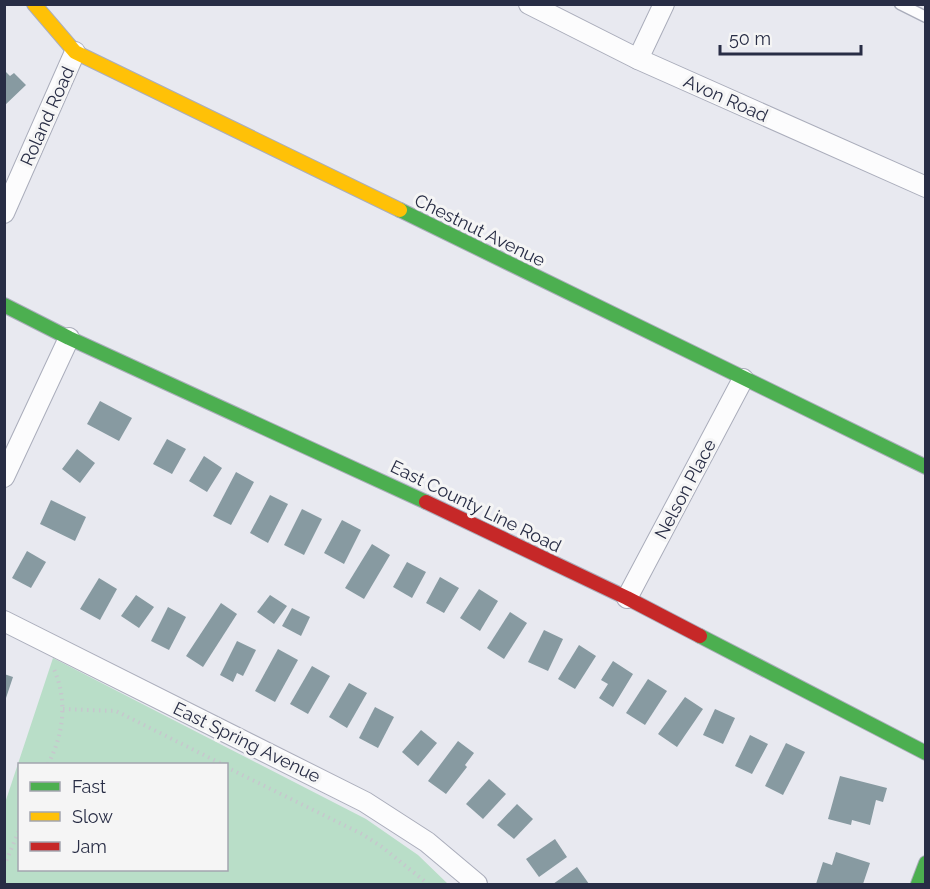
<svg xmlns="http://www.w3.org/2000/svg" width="930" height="889" viewBox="0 0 930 889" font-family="Raleway,sans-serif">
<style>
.green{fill:#b9dec8;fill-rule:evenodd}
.building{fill:#879aa1}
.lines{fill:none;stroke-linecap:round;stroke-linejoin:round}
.lane-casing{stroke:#aaadbb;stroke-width:13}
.street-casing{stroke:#aaadbb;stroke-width:22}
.fast-casing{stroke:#aaadbb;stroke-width:16}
.slow-casing{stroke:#aaadbb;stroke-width:16}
.jam-casing{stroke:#aaadbb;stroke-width:16}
.path{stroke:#c6c7cd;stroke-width:4;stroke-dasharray:1.5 4.5;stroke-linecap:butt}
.lane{stroke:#fcfcfd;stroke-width:10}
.street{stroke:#fcfcfd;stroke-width:20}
.fast{stroke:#4caf50;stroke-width:14}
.slow{stroke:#ffc107;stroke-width:14}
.jam{stroke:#c62828;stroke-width:14}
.labels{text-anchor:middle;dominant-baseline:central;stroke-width:6;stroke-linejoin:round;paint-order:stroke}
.street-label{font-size:18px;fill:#282d45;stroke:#f5f5f5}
</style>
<rect width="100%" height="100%" fill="#e8e9f0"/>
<path class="green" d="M53,658L366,819L418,855L448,884H5V803ZM20,764H226V870H20Z"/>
<g class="building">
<polygon points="4,70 10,76 14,73 26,85 4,106"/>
<polygon points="100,401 132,418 119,441 87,424"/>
<polygon points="167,439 186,449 172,474 153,464"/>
<polygon points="77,449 95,463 80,483 62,469"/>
<polygon points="204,456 222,468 207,492 189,481"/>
<polygon points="236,472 254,482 231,525 213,516"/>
<polygon points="270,495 288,504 268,543 250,533"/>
<polygon points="51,500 86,517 75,541 40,524"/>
<polygon points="302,509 322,519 304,555 284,545"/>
<polygon points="342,520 361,530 344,564 324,553"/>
<polygon points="372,544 390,555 364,599 345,588"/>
<polygon points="27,551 46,562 31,588 12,578"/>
<polygon points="407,562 426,572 412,598 393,587"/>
<polygon points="440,577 459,588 444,613 426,603"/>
<polygon points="99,578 117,589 100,620 80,609"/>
<polygon points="479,589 498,601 480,631 460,618"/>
<polygon points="136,595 154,607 139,628 121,616"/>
<polygon points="270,595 287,606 274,624 257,612"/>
<polygon points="221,603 237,614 203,667 186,656"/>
<polygon points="168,607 186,617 169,650 151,641"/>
<polygon points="292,608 310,617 301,636 282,626"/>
<polygon points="510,612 527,623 504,659 487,648"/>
<polygon points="544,630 563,639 548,671 528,662"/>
<polygon points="237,641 256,650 243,676 237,673 233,682 220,675"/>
<polygon points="579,645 596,656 575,689 558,679"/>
<polygon points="278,649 298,660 275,702 255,691"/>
<polygon points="613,661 633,674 613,707 599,698 608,684 601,680"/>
<polygon points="312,666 330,676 308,714 290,704"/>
<polygon points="4,674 13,677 5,701 4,701"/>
<polygon points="648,679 667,691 645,725 626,713"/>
<polygon points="349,683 367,693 347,728 329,717"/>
<polygon points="685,697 703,709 677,747 658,734"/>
<polygon points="375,707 394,717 378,748 359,738"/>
<polygon points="715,709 735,718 723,744 703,735"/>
<polygon points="421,730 437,743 418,766 402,752"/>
<polygon points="750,735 768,744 752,774 735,766"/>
<polygon points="458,741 474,753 465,765 467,767 446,794 428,781"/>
<polygon points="786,743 805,752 783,795 765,786"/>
<polygon points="840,776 887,788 883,802 876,800 870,825 852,820 851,825 828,819"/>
<polygon points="489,779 506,794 483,819 466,804"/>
<polygon points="517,804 533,819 514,839 497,825"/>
<polygon points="555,839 567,857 539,877 526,859"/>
<polygon points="836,852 870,863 863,884 816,884 823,862 832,865"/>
<polygon points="577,867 589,884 553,884"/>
</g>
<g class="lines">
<g class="lane-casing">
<polyline id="lane" points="900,4 926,17"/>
</g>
<g class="street-casing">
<g id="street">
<polyline points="529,4 638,59 926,187"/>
<polyline points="638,59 664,4"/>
<polyline points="4,213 75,52"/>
<polyline points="4,477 69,338"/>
<polyline points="627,598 743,379"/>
<polyline points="4,621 365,802 427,842 477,884"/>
</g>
</g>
<g class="fast-casing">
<g id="fast">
<polyline points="400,210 926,467"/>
<polyline points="4,305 69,338 426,502"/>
<polyline points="700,636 926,753"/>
<polyline points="918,884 926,863"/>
</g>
</g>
<g class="slow-casing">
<polyline id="slow" points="34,4 75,52 400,210"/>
</g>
<g class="jam-casing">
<polyline id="jam" points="426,502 627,598 700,636"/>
</g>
<g class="path">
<polyline points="63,709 116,711 222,764"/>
<path d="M48,764C64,734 68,699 53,667"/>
<polyline points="226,767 362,834 382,847 428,884"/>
<polyline points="4,866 20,828"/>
</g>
<use href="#lane" class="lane"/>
<use href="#street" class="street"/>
<use href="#fast" class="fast"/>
<use href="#slow" class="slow"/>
<use href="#jam" class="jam"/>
</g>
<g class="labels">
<g class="street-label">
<text transform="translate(726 98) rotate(24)">Avon Road</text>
<text transform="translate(47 116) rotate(-66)">Roland Road</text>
<text transform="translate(480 230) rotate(26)">Chestnut Avenue</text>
<text transform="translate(685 489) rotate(-62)">Nelson Place</text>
<text transform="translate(476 506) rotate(26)">East County Line Road</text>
<text transform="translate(247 742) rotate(26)">East Spring Avenue</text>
</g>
</g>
<rect width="930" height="889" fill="none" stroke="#282d45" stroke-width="12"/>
<rect x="18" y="763" width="210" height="108" fill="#f5f5f5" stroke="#a3a5af" stroke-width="1.5"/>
<rect x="30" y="782" width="30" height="9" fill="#4caf50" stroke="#a3a5af" stroke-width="1.5"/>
<text x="72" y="793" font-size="18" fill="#282d45">Fast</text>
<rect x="30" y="812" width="30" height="9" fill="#ffc107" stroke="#a3a5af" stroke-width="1.5"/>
<text x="72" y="823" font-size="18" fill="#282d45">Slow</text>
<rect x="30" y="842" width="30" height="9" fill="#c62828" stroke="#a3a5af" stroke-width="1.5"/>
<text x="72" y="853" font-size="18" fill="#282d45">Jam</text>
<path d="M720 45v9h141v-9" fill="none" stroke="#282d45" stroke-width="3"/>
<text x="729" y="45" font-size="18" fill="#282d45" stroke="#f5f5f5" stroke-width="4.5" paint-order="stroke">50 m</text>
</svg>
